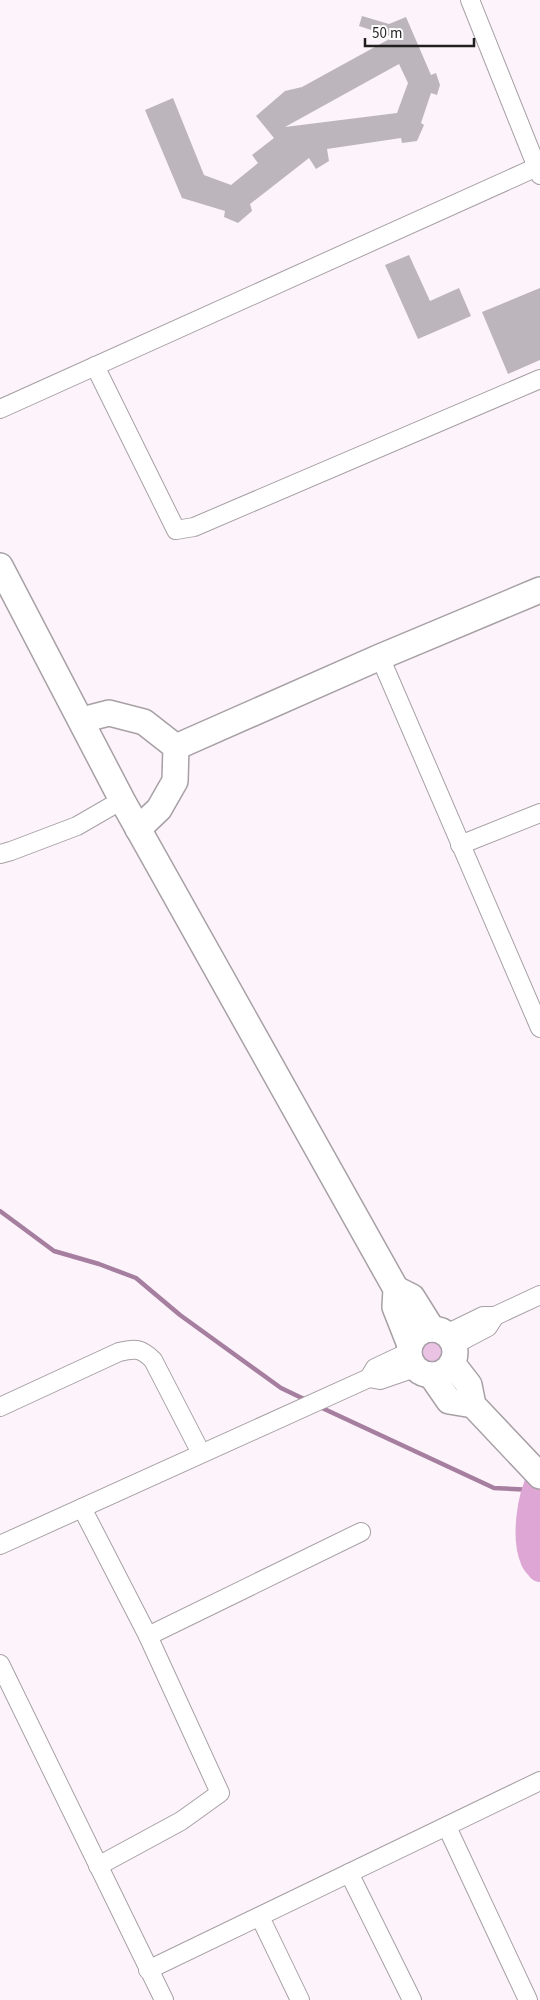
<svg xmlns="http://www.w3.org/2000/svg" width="540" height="2000" viewBox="0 0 540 2000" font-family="'Source Sans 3',sans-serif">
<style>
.green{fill:#eac2e3}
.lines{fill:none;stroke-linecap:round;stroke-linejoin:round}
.stream{stroke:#a67e9f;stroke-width:4.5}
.river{stroke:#dea6d5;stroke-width:26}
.building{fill:#bcb5bb;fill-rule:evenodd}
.street-casing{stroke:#a7a0a5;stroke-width:20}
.secondary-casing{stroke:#a7a0a5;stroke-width:28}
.street{stroke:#fff;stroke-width:18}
.secondary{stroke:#fff;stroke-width:25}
</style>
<rect width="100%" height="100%" fill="#fcf4fa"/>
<circle class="green" cx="433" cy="1352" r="12"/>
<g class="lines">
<g class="stream">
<polyline points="0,1211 54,1251 99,1264 136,1278 180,1315 281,1388 306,1400"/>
<polyline points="320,1407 494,1488 533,1490"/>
</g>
<path class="river" d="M540,1478C530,1497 524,1538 533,1559C534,1563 538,1566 540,1569"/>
</g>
<g class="building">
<path d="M362,16L389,24L406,17L431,75L436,73L440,85L437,95L431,93L421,123L424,125L417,141L402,143L401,138L327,149L329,161L316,169L309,158L250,204L252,211L238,223L224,217L225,211L182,198L145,110L173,98L204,175L231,185L258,163L252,155L274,138L256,116L285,91L302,87L393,37L359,26ZM399,64L408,83L397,113L285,127Z"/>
<polygon points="409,255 430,301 459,288 471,316 418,339 385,265"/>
<polygon points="540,288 540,360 508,374 482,312"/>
</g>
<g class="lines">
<g class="street-casing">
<g id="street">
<polyline points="470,0 540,175"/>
<polyline points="95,366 176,530 194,527 540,379"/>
<polyline points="0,409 537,167"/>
<polyline points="380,657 540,1028"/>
<polyline points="460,845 540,813"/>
<polyline points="0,854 11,851 77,826 122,800"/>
<polyline points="446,1334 483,1316 495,1316 540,1295"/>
<polyline points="454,1345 488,1327 495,1316"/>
<polyline points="369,1378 375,1368 409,1352"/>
<path d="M0,1407L119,1352C135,1348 141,1348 153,1360L201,1453"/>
<polyline points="82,1508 148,1636 220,1793 181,1821 98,1866"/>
<polyline points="0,1545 369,1378 380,1380 415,1368"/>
<polyline points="148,1636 361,1532"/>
<polyline points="0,1664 164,2000"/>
<polyline points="447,1827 528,2000"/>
<polyline points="349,1873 412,2000"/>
<polyline points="260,1917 300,2000"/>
<polyline points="148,1970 540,1781"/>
</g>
</g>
<g class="secondary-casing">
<g id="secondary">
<polyline points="0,566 122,800 396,1289 395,1307 410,1345"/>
<polyline points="82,720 109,713 144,722 176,747 175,781 159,809 138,829"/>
<polyline points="176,747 380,657 540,590"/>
<polyline points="396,1289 412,1297 432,1329"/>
<circle cx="432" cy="1352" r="23"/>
<polyline points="452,1363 469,1385 473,1405 540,1476"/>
<polyline points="431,1375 449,1401 473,1405"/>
</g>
</g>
<use href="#street" class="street"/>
<use href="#secondary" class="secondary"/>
</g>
<path d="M365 38v8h109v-8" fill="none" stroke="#221f21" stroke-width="2.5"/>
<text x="372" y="38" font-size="15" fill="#221f21" stroke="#ffffff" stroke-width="4" paint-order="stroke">50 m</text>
</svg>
